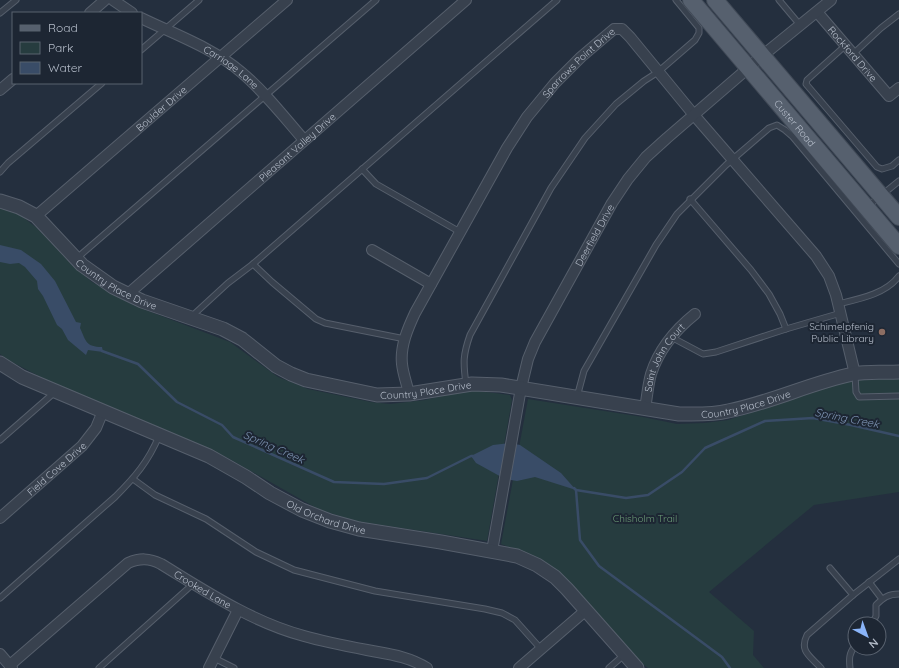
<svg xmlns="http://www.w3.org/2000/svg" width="899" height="668" viewBox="0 0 899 668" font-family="Quicksand,sans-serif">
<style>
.green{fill:#263c3f}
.water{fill:#394c67}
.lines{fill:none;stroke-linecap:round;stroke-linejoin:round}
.stream{stroke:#394c67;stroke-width:2.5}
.service-casing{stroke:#565f6c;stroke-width:7}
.minor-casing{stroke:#565f6c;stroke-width:12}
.tertiary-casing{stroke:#565f6c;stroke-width:15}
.primary-casing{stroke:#414a57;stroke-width:18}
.service{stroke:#38414e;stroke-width:5}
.minor{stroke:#38414e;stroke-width:10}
.tertiary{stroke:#38414e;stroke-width:13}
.primary{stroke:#56606e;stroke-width:16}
.education-dot{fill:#8d6e63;stroke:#1d2633;stroke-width:1.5}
.labels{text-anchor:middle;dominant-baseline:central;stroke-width:4;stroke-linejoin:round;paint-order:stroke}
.street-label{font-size:10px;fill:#b4bcc9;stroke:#1d2633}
.poi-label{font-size:10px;fill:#b4bcc9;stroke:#1d2633;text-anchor:end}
.park-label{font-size:10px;fill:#6b9a76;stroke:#1d2633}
.water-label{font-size:11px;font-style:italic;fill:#7c92b1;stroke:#1d2633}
</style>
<rect width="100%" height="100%" fill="#242f3e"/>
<g class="green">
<polygon points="0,208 20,215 37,228 72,265 92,282 135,306 230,342 278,377 308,389 371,402 390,404 425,400 462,391 479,391 510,395 512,400 487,541 355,521 318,509 226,457 163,429 58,386 8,360 0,354"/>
<polygon points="877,379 899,379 899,492 814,505 709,592 754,631 753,655 764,668 648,668 641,663 558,571 540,559 501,544 528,399 643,417 677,424 704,423 728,420 848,381"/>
</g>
<g class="water">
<path d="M0,245L21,250L41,264L55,281L76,322L81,323L80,328C86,341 86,347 102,347L103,352L88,350L86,355L68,340L62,329L57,325L43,296L38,289L37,281L25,267L19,263L10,264L0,262Z"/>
<polygon points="511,443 520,445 561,473 576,490 535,477 517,481 505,479 476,463 471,456 493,445"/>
</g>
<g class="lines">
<g class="stream">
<polyline points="102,351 138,364 177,402 222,425 233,437 334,482 384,484 427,478 471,456 473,456"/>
<polyline points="574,488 576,490 626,498 648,495 682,472 705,448 765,421 813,418 851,425 899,436"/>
<polyline points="576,490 580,540 599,566 722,657 730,668"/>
</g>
<g class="service-casing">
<g id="service">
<polyline points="779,0 800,25"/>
<polyline points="0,13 16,0"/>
<polyline points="846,45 807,80 806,84 877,167 882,169 892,166 899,160"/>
<polyline points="141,50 199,0"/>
<polyline points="853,54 881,28 899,14"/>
<polyline points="362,169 376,184 460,232"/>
<polyline points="0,172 8,163 102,83"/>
<polyline points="690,199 751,270 769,294 780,314 786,329"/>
<polyline points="867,207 899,181"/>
<polyline points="77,258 376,0"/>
<polyline points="253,264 272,282 316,319 325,323 405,339"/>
<path d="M838,304C859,299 886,294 899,276"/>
<polyline points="191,317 228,283 253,264 557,0"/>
<polyline points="671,337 703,354 716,352 786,329 841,313"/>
<polyline points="855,375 856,392 859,397 899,396"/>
<path d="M466,384C463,362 463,355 470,335L551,188L585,138L616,104L644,81L658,72L695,40L699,33V28L676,0"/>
<polyline points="577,397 584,371 656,245 677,214 726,165 769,128 777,125 785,130 792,136 899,264"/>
<polyline points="0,440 55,392"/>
<polyline points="133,479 155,495 206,519 256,552 294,570 375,591 485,609 502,613 515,620 541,649"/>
<polyline points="830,568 853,595"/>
<polyline points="869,582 882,599"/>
<path d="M0,598L115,497C135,477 148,462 159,436"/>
<path d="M872,624L876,616V605C883,598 888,594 899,594"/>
<polyline points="214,658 234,668"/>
<polyline points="99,668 193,584"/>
<polyline points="609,668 624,655"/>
<path d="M821,668C810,656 799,651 807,635L853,595L899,559"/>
<path d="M850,668C849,659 849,653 855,646"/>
</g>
</g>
<g class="minor-casing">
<g id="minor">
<polyline points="113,0 132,13"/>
<path id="s1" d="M817,12L889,96L899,88"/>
<polyline points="90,13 105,0"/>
<path id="s2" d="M141,18C174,34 213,48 241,72C265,92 284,117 304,140"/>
<polyline points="0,90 13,79"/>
<path id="s3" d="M36,216L287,0"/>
<polyline points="372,250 431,284"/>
<path id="s4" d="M128,294L466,0"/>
<path id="s5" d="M409,394C407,384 403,374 402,364C400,346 408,328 415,313L507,148L527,117L555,83L581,57L614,29H622L630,37L694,115L816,256L829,276L836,295L855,374"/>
<path id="s6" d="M645,409C647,397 648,385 651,374C659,349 675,330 695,314"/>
<path id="s7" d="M0,518L82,446L96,428L103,411"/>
<path id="s8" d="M492,551L521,388L528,359L535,342L612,203L628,179L646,157L667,138L762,56L831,0"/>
<polyline points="0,654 12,668"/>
<path id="s9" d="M10,665L128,563C140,558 149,558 161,564C207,592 252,622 304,636C325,642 346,646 367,650C388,654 408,656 427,668"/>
<polyline points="209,668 238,610"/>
<polyline points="519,668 585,611"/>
</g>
</g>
<g class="tertiary-casing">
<g id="tertiary">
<path id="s10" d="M0,201L19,207L36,216L82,265L113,287L142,301L223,329L242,339L276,366L291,374L306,380L377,395L409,394L472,384L501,385L679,414C695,414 712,415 728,411C770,403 810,383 853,374C868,371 884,373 899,372"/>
<path id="s11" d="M0,363L22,377L209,456L246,477L270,493L302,510L330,521L359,529L441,542L517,556L537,565L555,577L567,589L637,668"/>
</g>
</g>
<g class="primary-casing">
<g id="primary">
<path id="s12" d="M691,0L899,246"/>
<polyline points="715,0 899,217"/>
</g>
</g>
<use href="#service" class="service"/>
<use href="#minor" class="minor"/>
<use href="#tertiary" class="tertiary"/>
<use href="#primary" class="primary"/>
</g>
<circle class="education-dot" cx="882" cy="332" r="4"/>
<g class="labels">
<g class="street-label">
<text stroke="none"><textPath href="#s1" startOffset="55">Rockford Drive</textPath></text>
<text stroke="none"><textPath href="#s5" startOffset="385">Sparrows Point Drive</textPath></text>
<text stroke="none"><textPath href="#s2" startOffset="103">Carriage Lane</textPath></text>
<text stroke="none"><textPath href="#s3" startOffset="165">Boulder Drive</textPath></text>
<text stroke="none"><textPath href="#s12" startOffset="161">Custer Road</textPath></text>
<text stroke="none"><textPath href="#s4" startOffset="224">Pleasant Valley Drive</textPath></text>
<text stroke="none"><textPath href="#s8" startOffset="336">Deerfield Drive</textPath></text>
<text stroke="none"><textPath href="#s10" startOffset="146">Country Place Drive</textPath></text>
<text stroke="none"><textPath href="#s6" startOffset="56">Saint John Court</textPath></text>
<text stroke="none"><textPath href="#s10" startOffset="482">Country Place Drive</textPath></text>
<text stroke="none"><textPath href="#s10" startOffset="806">Country Place Drive</textPath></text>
<text stroke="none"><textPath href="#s7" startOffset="75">Field Cove Drive</textPath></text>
<text stroke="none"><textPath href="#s11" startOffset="362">Old Orchard Drive</textPath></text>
<text stroke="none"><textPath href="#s9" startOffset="239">Crooked Lane</textPath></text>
</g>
<g class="poi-label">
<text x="874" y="326">Schimelpfenig<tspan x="874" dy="12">Public Library</tspan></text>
</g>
<g class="park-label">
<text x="645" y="518">Chisholm Trail</text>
</g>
<g class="water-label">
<text transform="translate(847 418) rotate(11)">Spring Creek</text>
<text transform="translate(274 447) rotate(24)">Spring Creek</text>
</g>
</g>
<rect x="12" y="12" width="130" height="72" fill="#1d2633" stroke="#59626f"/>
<rect x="20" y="25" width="20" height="6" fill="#56606e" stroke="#59626f"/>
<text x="48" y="32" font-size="12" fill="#b4bcc9">Road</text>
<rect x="20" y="42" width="20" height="12" fill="#263c3f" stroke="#59626f"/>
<text x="48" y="52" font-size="12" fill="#b4bcc9">Park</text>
<rect x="20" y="62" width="20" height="12" fill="#394c67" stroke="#59626f"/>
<text x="48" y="72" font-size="12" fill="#b4bcc9">Water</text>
<g transform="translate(867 636) rotate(139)"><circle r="19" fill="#1d2633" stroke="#59626f"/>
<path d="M0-3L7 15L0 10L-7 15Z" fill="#8ab4f8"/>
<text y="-6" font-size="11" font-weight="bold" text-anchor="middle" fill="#b4bcc9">N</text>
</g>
</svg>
